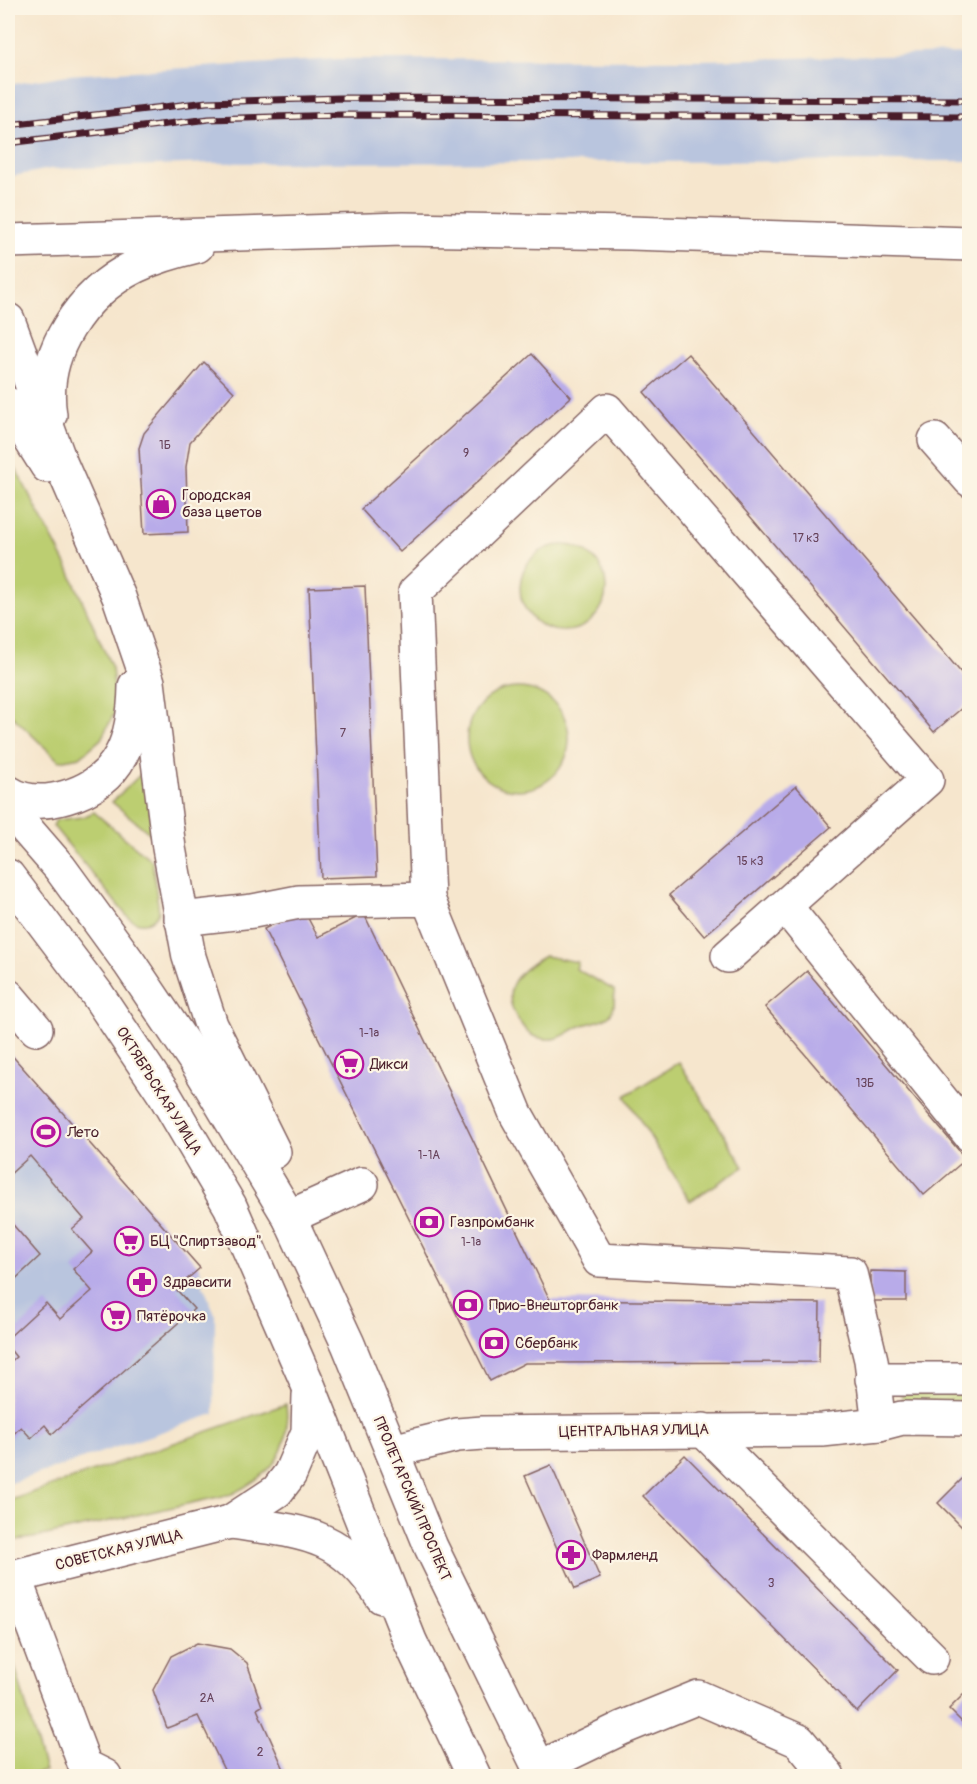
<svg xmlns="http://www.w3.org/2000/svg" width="977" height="1784" viewBox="0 0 977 1784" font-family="Pangolin,sans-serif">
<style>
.industrial{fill:#b9c5de}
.green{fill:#bcce71;stroke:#83764e;stroke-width:1.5}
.building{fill:#b8abe9}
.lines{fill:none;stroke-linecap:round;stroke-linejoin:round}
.minor-casing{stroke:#866564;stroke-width:36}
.major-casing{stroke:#866564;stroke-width:36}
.minor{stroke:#fff;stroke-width:33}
.major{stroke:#fff;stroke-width:33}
.rail-casing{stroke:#4a1f2b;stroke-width:7}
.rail{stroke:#fcf5e5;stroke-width:4.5;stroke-dasharray:14;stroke-linecap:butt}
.labels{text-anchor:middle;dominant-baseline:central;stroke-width:4.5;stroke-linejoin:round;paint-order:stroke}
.number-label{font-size:12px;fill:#66425a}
.poi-label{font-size:15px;fill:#4a1f2b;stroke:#fcf5e5;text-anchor:start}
.street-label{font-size:15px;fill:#4a1f2b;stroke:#fcf5e5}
</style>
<rect width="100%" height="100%" fill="#fcf5e5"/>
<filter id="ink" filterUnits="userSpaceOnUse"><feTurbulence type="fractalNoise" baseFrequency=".0167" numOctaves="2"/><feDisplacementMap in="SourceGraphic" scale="12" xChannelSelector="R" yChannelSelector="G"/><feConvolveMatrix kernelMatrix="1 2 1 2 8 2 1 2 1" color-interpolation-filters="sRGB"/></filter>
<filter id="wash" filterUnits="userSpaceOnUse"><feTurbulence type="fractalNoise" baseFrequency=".008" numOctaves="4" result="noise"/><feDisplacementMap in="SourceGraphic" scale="24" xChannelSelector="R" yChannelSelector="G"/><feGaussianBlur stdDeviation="1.35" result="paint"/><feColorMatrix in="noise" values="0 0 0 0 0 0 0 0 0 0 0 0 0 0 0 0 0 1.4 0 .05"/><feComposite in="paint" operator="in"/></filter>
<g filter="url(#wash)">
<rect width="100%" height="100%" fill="#f6e6cd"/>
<g class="industrial">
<polygon points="969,54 969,161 212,163 50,169 8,177 8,85 68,75 337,59 701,60"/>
<polygon points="8,1051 200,1268 203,1285 215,1314 214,1414 8,1484"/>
</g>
<g class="green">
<polygon points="8,454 68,568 112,668 116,710 101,739 80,757 59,761 8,712"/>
<circle cx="563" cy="588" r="43"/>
<circle cx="518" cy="739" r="51"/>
<polygon points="146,769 153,836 112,802"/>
<path d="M94,812L152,861L159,912C150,927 137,926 126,915L53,826L56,820L83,817Z"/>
<path d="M545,956L578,962L576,969L614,990C617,1019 606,1019 583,1025C568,1030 561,1043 540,1038C529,1036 525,1030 519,1021C498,990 517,971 545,956Z"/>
<polygon points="679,1062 744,1167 690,1201 625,1096"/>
<polygon points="969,1387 969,1404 909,1404 903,1400 901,1394"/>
<path d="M286,1404C292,1452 273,1473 232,1494L33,1538L16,1540L8,1535V1501Z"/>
<polygon points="8,1643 45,1771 27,1776 8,1776"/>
</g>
<g id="blocks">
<g class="building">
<polygon points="532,354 571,397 400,552 361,509"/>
<polygon points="688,354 970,683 970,701 934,732 644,392"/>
<polygon points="204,362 234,392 190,442 186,467 188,532 144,534 139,448 144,433"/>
<polygon points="365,586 377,876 321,878 309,588"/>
<polygon points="796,786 831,827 704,936 669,895"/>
<polygon points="303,909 318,937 364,914 550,1300 820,1303 819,1362 525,1363 490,1381 264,929"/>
<polygon points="807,971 966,1159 924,1195 765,1007"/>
<polygon points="8,1051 200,1268 176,1289 194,1309 52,1434 45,1425 31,1438 21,1427 8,1439 8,1364 16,1357 8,1347 8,1338 46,1303 60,1319 92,1291 73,1269 92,1252 72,1229 84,1219 30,1156 8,1176"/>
<polygon points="8,1219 40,1256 8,1286"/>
<polygon points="870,1271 906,1272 906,1301 870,1301"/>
<polygon points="685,1455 898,1670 857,1712 643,1496"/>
<polygon points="551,1465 600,1578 575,1589 525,1476"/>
<polygon points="970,1471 970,1535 938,1503"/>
<polygon points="197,1643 230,1649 247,1663 262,1706 257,1709 287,1776 227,1776 198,1716 167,1728 153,1690 171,1656"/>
<polygon points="970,1688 970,1730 949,1709"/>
</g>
</g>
</g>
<g filter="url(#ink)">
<use href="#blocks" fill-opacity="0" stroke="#866564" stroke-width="1.5"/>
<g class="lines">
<g class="minor-casing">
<g id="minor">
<polyline points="935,440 970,480"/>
<polyline points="428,899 415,592 607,410 927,780 728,956"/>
<polyline points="786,907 970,1135"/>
<polyline points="181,919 253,911 299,902 428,899 516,1114 599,1260 850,1273 871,1360 879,1424"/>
<polyline points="8,996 36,1029"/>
<polyline points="289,1217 362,1184"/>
<polyline points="872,1379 970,1379"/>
<polyline points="703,1430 932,1658"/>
<polyline points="392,1451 457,1435 483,1433 822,1430 879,1424 902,1418 970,1419"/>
<polyline points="14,1576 85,1766 105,1776"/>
<polyline points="539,1768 622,1728 698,1697 799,1741 828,1776"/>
</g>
</g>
<g class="major-casing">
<g id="major">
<polyline points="8,241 403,229 630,233 970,244"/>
<polyline points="8,320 61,464 119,597 148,682 169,848 189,957 211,1025 274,1152"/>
<polyline points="8,404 47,466"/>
<path d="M50,415C40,353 81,293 136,266C155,257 176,251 197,246"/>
<path d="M8,792C25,803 46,803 66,797C121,781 134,739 135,686"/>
<polyline points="8,808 60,868 130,964 198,1065 289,1217 348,1344 431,1547 543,1776"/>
<polyline points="8,876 97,994 164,1094 230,1206 309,1387 410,1641 474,1776"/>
<path d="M230,1522C301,1532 340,1531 382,1597"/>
<polyline points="8,1578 230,1522 277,1491 290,1474 308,1432 309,1395"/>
</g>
</g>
<use href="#minor" class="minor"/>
<use href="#major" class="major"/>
<g class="rail-casing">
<g id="rail">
<polyline points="8,125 207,102 340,98 970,100"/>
<polyline points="8,143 209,119 342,115 970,117"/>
</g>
</g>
<use href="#rail" class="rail"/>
</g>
</g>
<defs>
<g id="shop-ring" transform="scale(1.5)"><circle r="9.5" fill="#fcf5e5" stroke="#b5179e" stroke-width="1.5"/><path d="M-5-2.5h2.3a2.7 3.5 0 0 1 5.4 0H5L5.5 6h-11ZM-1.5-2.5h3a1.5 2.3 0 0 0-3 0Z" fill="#b5179e"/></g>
<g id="supermarket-ring" transform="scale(1.5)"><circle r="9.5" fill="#fcf5e5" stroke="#b5179e" stroke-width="1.5"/><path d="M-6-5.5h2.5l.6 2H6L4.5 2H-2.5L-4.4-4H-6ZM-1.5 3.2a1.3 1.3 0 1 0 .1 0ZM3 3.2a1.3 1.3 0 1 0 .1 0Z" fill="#b5179e"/></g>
<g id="stadium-ring" transform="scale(1.5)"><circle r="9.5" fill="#fcf5e5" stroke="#b5179e" stroke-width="1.5"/><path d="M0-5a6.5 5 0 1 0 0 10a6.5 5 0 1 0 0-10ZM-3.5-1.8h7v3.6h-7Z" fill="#b5179e"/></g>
<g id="bank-ring" transform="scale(1.5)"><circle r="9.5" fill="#fcf5e5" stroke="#b5179e" stroke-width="1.5"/><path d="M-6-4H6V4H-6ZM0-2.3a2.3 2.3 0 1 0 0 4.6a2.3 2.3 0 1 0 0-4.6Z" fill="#b5179e"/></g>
<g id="pharmacy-ring" transform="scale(1.5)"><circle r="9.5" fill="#fcf5e5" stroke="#b5179e" stroke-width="1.5"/><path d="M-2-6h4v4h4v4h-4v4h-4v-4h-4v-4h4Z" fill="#b5179e"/></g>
</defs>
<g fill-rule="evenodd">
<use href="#shop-ring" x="161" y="504"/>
<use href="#supermarket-ring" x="349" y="1064"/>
<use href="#stadium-ring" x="46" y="1132"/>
<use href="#bank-ring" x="429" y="1222"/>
<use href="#supermarket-ring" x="129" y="1241"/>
<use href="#pharmacy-ring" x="142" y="1282"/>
<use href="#bank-ring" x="468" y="1305"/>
<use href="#supermarket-ring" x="116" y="1316"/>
<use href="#bank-ring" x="494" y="1343"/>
<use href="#pharmacy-ring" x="571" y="1555"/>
</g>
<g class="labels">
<g class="number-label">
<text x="165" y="445">1Б</text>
<text x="466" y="453">9</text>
<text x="806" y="538">17 к3</text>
<text x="343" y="733">7</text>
<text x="750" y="861">15 к3</text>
<text x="369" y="1033">1-1а</text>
<text x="865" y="1083">13Б</text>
<text x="429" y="1155">1-1А</text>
<text x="471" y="1242">1-1а</text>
<text x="771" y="1583">3</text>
<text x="207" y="1698">2А</text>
<text x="260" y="1752">2</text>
</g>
<g class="poi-label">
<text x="182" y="495">Городская<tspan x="182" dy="17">база цветов</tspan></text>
<text x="370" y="1064">Дикси</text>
<text x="67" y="1132">Лето</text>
<text x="450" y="1222">Газпромбанк</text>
<text x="150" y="1241">БЦ "Спиртзавод"</text>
<text x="163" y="1282">Здравсити</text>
<text x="489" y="1305">Прио-Внешторгбанк</text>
<text x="137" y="1316">Пятёрочка</text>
<text x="515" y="1343">Сбербанк</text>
<text x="592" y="1555">Фармленд</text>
</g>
<g class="street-label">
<text transform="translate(159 1091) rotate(58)">ОКТЯБРЬСКАЯ УЛИЦА</text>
<text transform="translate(634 1431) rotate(-1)">ЦЕНТРАЛЬНАЯ УЛИЦА</text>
<text transform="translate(412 1499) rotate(67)">ПРОЛЕТАРСКИЙ ПРОСПЕКТ</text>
<text transform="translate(119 1550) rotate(-14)">СОВЕТСКАЯ УЛИЦА</text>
</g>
</g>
<rect width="977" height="1784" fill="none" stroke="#fcf5e5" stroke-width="30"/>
</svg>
